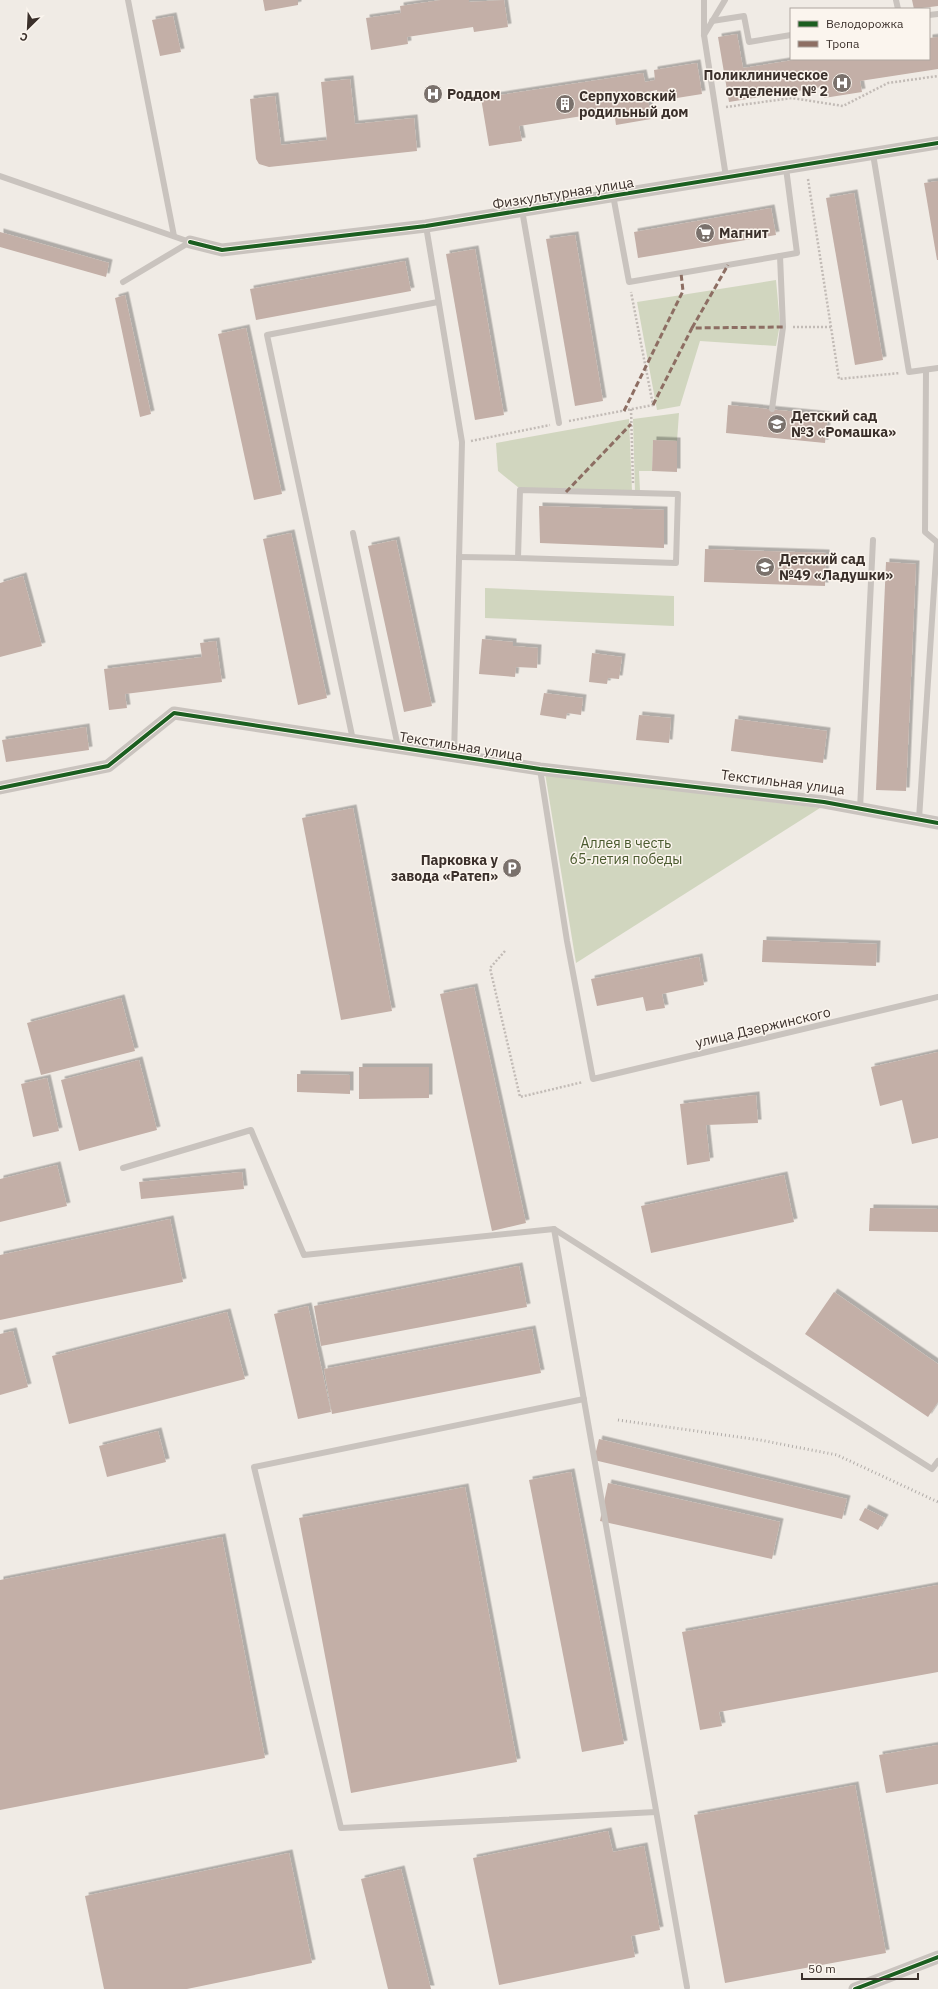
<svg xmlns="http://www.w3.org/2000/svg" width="938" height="1989" viewBox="0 0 938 1989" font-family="'IBM Plex Sans',sans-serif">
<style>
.green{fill:#d1d6bf}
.building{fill:#c3afa7;filter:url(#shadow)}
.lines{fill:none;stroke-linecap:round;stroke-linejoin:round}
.path{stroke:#c2bbb6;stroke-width:2.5;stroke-dasharray:2 2;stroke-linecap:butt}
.lane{stroke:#c9c3be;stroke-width:6}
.street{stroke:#c9c3be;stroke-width:13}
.rail{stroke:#b1aca8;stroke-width:3;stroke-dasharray:1 3;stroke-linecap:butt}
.quiet{stroke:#8d6e63;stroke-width:3;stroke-dasharray:6 3;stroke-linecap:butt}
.cycleway-casing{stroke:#fbf5ee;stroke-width:6}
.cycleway{stroke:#1b5e20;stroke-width:4}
.labels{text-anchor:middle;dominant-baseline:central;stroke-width:3;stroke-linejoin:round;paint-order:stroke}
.poi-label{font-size:14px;font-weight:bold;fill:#3b302b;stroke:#fbf5ee;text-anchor:start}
.street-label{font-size:14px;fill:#3b302b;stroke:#fbf5ee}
.park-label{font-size:14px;fill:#4a5a2e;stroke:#fbf5ee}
</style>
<defs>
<filter id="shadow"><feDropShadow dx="3.5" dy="-3.5" stdDeviation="0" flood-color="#0004"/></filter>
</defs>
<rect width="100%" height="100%" fill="#f0ebe5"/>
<g class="green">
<polygon points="776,280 780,324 776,346 700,341 680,406 657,410 637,302"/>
<polygon points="679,413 677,441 653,440 652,471 639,471 640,491 635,492 633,419"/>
<polygon points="629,419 632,491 519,488 498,471 496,443"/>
<polygon points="485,588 674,596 674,626 485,618"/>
<polygon points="545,773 820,808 576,963"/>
</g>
<g class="building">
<polygon points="263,0 298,0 298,5 265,11"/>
<polygon points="441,0 469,0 469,2 504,0 508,27 474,32 473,27 407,37 408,44 371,50 366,18 401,13 400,6"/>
<polygon points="912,0 938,0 938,6 914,9"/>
<polygon points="173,16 181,52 160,56 152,20"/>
<polygon points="737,34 743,68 800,59 929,59 929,38 938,37 938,69 860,81 862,92 824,98 822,87 729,102 718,37"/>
<polygon points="697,63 702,94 658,101 657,90 647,92 651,119 616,125 614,111 519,126 522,141 489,146 481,98 643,73 645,82 655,80 654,70"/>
<polygon points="350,79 355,124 414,118 417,151 269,167 259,164 256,159 250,99 275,96 281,145 327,140 321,82"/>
<polygon points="938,181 938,260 937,260 924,183"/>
<polygon points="854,193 883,360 855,365 826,198"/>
<polygon points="771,208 776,235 638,258 634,232"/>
<polygon points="0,232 109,263 106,277 0,247"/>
<polygon points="575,235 603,401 575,406 546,239"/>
<polygon points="475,249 504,415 475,420 446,254"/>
<polygon points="405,261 411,291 256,320 250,289"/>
<polygon points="125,295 151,414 140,417 115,298"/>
<polygon points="246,328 282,494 254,500 218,334"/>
<polygon points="728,405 828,415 825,443 726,433"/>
<polygon points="653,440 677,441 677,472 652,471"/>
<polygon points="539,506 664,510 664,548 540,543"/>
<polygon points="291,533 327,698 298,705 263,539"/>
<polygon points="396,540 432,706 404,712 368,546"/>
<polygon points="705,549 826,553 825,586 704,582"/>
<polygon points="886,562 916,564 906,791 876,790"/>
<polygon points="23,576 42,646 0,657 0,583"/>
<polygon points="482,639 513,642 513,646 538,648 537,668 516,667 515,677 479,674"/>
<polygon points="216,641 222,682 125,694 127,708 109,710 104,669 202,657 200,643"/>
<polygon points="592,653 622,657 619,679 608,678 607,684 589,682"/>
<polygon points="544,693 583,698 581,715 567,713 566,719 540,715"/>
<polygon points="639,715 671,718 669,743 636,740"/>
<polygon points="735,719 827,731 823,763 731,751"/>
<polygon points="86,727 89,750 6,762 2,740"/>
<polygon points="353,808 392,1011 341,1020 302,818"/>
<polygon points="763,940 877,944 876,966 762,962"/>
<polygon points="699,957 704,985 662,994 665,1008 646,1011 643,997 597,1006 591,979"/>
<polygon points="474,987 526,1223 492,1231 440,994"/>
<polygon points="121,998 135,1051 41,1075 27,1023"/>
<polygon points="938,1052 938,1138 912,1144 902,1100 880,1106 871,1067"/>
<polygon points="139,1060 157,1130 79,1151 61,1080"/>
<polygon points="359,1067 429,1067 429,1098 359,1099"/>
<polygon points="297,1074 350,1075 350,1094 297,1092"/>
<polygon points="47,1078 59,1131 33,1137 21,1084"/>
<polygon points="756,1095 758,1123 706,1125 710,1161 687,1165 680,1104"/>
<polygon points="57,1165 67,1206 0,1222 0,1179"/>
<polygon points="242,1172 244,1189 141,1199 139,1182"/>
<polygon points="784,1175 794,1222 651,1253 641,1206"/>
<polygon points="870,1208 938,1209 938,1232 869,1231"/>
<polygon points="170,1219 183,1282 0,1320 0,1255"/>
<polygon points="519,1266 527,1307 321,1346 314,1306"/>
<polygon points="834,1292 938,1364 938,1402 928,1417 805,1334"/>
<polygon points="308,1306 331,1412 298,1419 274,1314"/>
<polygon points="227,1312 245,1379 69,1424 52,1356"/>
<polygon points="532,1329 541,1373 332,1414 324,1369"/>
<polygon points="13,1331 28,1387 0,1395 0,1334"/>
<polygon points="158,1431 166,1462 107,1477 99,1446"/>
<polygon points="599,1439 847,1499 842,1519 594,1460"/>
<polygon points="571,1472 624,1744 582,1752 529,1480"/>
<polygon points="608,1483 780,1522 772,1559 600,1521"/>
<polygon points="465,1487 517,1762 351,1793 299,1518"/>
<polygon points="865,1508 885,1518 878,1530 859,1520"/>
<polygon points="222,1537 265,1758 0,1810 0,1580"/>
<polygon points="938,1585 938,1672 719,1712 722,1726 700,1730 682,1632"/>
<polygon points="938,1745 938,1784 886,1793 879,1755"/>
<polygon points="855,1785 886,1953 725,1983 694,1815"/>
<polygon points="608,1831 613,1852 644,1846 660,1930 631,1936 635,1957 499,1985 473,1858"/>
<polygon points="289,1853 312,1963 187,1989 104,1989 85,1896"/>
<polygon points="401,1869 431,1989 388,1989 361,1879"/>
</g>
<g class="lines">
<g class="path">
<polyline points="726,107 792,98 843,106 888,83 938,76"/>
<polyline points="808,179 839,379 900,373"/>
<polyline points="793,327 831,327"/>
<polyline points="631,409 633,483"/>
<polyline points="569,421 653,405 631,292"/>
<polyline points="471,441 550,425"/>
<polyline points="505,951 490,968 520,1097 583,1082"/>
</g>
<g class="lane">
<polyline points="128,0 174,236"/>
<polyline points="704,0 704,35 726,177"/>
<polyline points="896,0 898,9"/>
<polyline points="929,15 938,14"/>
<polyline points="712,21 744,16 749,42 791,35"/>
<polyline points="704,35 725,0"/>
<polyline points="873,154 909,372 938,368"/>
<polyline points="0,176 190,242"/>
<polyline points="613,195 629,282 797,253 786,168"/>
<polyline points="522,210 559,423"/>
<polyline points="426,226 462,442 454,756"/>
<polyline points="123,282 190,242"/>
<polyline points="926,370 925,532 938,543"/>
<polyline points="772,409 783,327 780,256"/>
<polygon points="520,490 678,494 676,563 518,558"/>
<polyline points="353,533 398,747"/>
<polyline points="459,557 518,558"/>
<polyline points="353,740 267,335 438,302"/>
<polyline points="540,769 567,941 593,1079 938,997"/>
<polyline points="860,809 873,540"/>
<polyline points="919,819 937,543"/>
<polyline points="123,1168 251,1130 304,1255 554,1229"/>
<polyline points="584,1399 254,1467 341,1828 656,1812"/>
<polyline points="687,1987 554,1229 932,1469 938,1461"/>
</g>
<g class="street">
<polyline points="190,242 222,250 426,226 938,143"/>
<polyline points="0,788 108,766 174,713 540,769 824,802 938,823"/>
<polyline points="855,1989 938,1957"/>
</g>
<polyline class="rail" points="618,1420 760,1440 837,1455 938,1502"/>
<g class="quiet">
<polyline points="692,328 728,265"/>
<polyline points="653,405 692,328 783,327"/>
<polyline points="624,411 683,291 681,273"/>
<polyline points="566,492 631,424"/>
</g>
<g class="cycleway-casing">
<g id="cycleway">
<polyline points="190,242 222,250 426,226 938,143"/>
<polyline points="0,788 108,766 174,713 540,769 824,802 938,823"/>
<polyline points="855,1989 938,1957"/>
</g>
</g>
<use href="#cycleway" class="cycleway"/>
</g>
<defs>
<g id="hospital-disc" transform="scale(1)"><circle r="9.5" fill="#7a716c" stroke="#fbf5ee"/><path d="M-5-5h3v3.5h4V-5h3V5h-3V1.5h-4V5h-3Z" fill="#fff"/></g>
<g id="building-disc" transform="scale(1)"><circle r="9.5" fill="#7a716c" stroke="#fbf5ee"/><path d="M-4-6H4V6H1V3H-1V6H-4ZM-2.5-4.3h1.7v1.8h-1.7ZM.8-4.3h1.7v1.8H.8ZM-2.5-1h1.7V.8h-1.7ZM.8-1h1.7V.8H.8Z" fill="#fff"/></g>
<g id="supermarket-disc" transform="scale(1)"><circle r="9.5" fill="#7a716c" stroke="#fbf5ee"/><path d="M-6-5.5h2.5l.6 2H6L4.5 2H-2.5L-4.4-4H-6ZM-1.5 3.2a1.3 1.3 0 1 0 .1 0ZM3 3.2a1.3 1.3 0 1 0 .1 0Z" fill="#fff"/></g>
<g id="school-disc" transform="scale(1)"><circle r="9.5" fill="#7a716c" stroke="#fbf5ee"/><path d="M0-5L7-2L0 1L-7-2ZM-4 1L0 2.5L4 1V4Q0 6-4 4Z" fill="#fff"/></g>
<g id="parking-disc" transform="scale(1)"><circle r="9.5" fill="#7a716c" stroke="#fbf5ee"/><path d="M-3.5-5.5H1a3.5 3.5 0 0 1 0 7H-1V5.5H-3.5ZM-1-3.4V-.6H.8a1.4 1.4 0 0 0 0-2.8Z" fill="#fff"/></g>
</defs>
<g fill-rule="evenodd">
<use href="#hospital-disc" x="842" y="83"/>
<use href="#hospital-disc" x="433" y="94"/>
<use href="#building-disc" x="565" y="104"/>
<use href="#supermarket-disc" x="705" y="233"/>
<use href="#school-disc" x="777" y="424"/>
<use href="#school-disc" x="765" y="567"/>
<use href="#parking-disc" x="512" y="868"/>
</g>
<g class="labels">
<g class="poi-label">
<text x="828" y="75" text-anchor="end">Поликлиническое<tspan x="828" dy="16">отделение № 2</tspan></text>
<text x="447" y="94">Роддом</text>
<text x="579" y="96">Серпуховский<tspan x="579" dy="16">родильный дом</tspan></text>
<text x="719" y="233">Магнит</text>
<text x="791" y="416">Детский сад<tspan x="791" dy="16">№3 «Ромашка»</tspan></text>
<text x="779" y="559">Детский сад<tspan x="779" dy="16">№49 «Ладушки»</tspan></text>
<text x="498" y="860" text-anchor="end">Парковка у<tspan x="498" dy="16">завода «Ратеп»</tspan></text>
</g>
<g class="street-label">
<text transform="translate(563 193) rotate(-9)">Физкультурная улица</text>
<text transform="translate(461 746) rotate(9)">Текстильная улица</text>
<text transform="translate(783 782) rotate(7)">Текстильная улица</text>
<text transform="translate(763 1027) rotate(-13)">улица Дзержинского</text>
</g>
<g class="park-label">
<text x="626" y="843">Аллея в честь<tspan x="626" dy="16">65-летия победы</tspan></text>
</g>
</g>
<rect x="790" y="8" width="140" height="52" fill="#fbf5ee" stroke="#aea6a0"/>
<rect x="798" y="21" width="20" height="6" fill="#1b5e20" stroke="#aea6a0"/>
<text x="826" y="28" font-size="12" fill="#3b302b">Велодорожка</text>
<rect x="798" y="41" width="20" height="6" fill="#8d6e63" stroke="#aea6a0"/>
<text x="826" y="48" font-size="12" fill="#3b302b">Тропа</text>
<g transform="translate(28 28) rotate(204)" stroke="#fbf5ee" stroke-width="3" paint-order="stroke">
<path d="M0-3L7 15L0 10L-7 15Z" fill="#3b302b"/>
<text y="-6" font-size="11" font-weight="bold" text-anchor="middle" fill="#3b302b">С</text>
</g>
<path d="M802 1973v6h116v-6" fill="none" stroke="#3b302b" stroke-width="2"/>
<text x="808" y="1973" font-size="12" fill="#3b302b" stroke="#fbf5ee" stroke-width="3" paint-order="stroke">50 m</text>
</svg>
